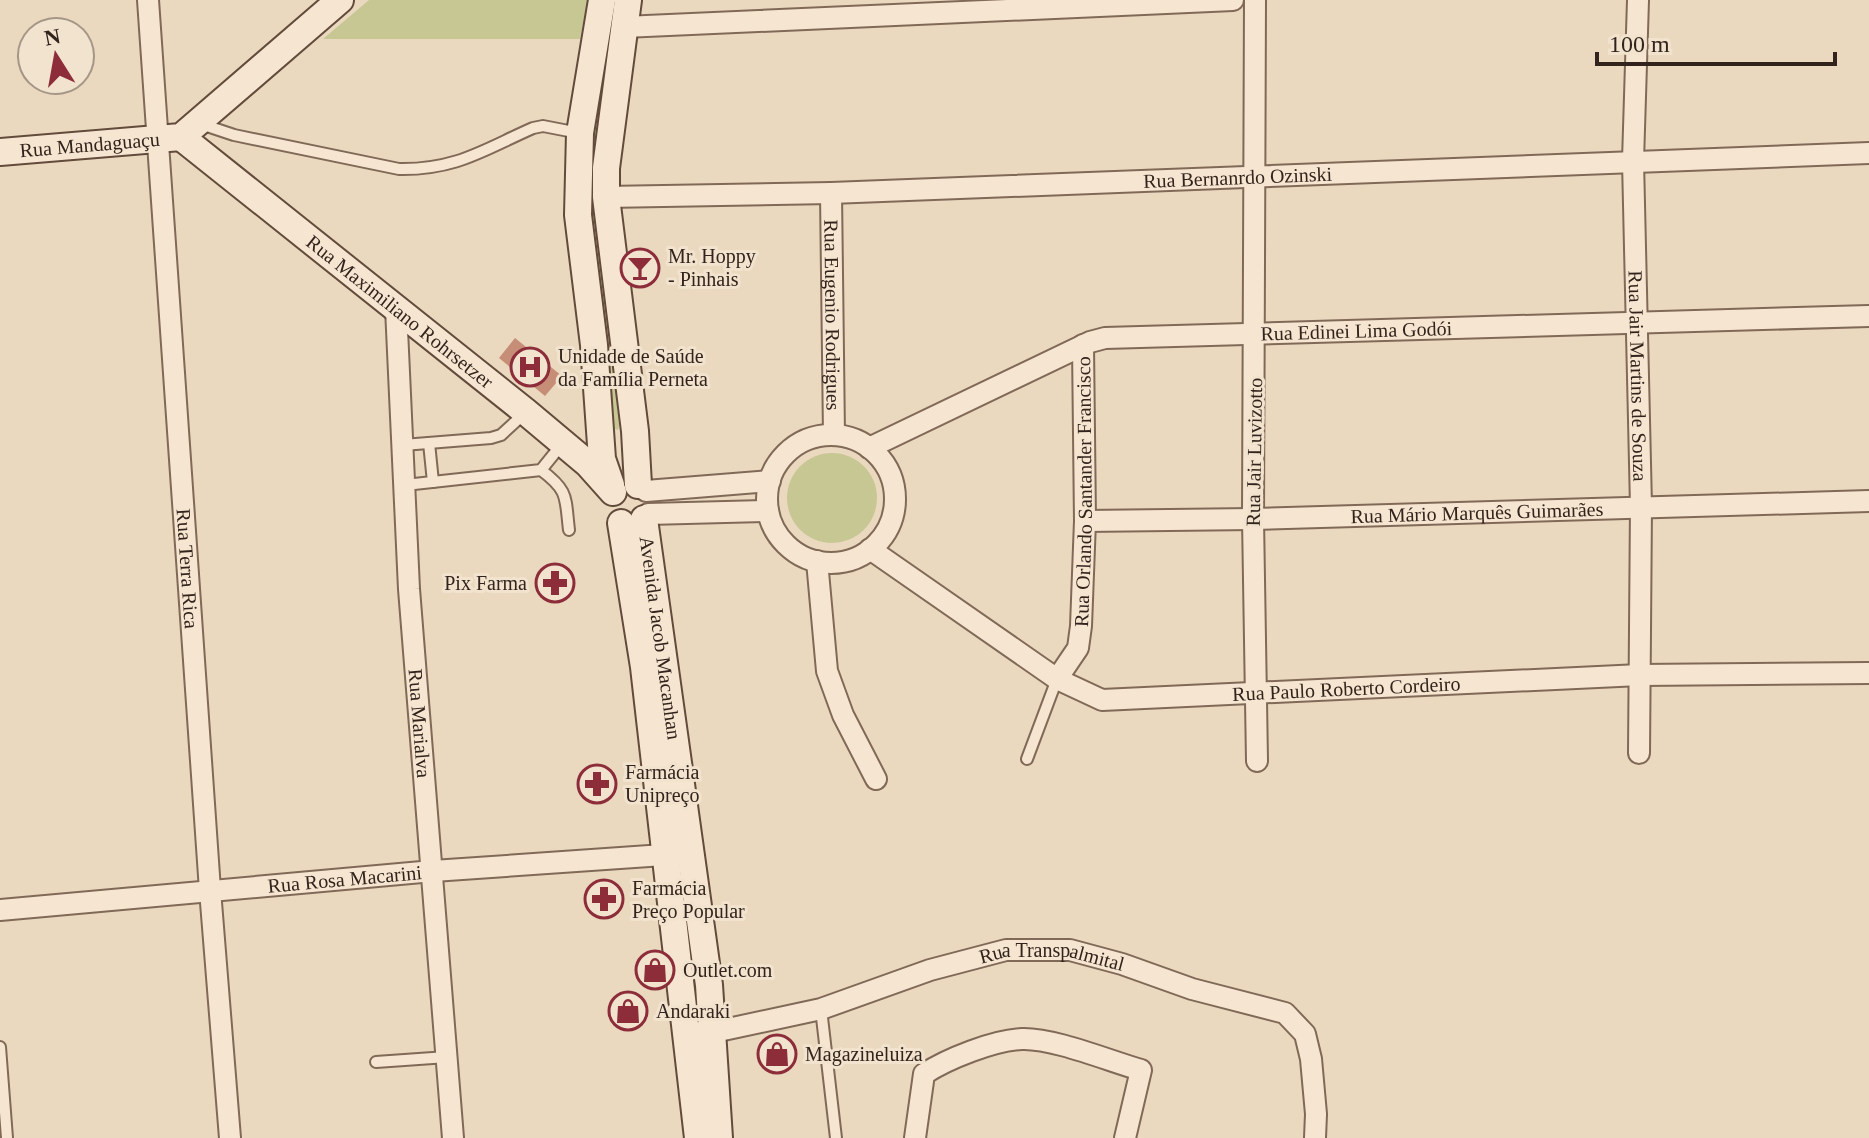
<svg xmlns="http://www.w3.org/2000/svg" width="1869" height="1138" viewBox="0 0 1869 1138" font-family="Georgia,serif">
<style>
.green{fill:#c7c794}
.building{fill:#c68e77}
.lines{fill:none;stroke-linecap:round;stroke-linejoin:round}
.lane-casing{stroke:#816958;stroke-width:14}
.street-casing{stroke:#816958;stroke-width:24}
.secondary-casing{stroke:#634b3c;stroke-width:30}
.lane{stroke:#f6e6d1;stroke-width:10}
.street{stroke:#f6e6d1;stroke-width:20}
.secondary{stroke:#f6e6d1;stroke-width:26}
.labels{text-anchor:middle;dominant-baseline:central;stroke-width:6;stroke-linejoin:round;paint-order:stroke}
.street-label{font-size:20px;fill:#32241c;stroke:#f2e3ce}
.poi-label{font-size:20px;fill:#32241c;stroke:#f2e3ce;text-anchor:start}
</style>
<rect width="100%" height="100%" fill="#ead8bf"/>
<g class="green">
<polygon points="369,0 588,0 580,39 323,39"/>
<polygon points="614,0 593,158 593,203 620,424 618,430 612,428 585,176"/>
<circle cx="832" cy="498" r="45"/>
</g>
<polygon class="building" points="515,338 562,376 545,396 499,358"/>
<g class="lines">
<g class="lane-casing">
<g id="lane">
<path d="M201,124L234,135L399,169C456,170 483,150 533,128L543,126L579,133"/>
<polyline points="429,443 433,482"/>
<polyline points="403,445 491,438 501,435 526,412"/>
<path d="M541,470C569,491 565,497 569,530"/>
<polyline points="405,485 541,470 562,444"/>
<polyline points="1027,759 1057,679"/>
<polyline points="821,1009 836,1138"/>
<polyline points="0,1047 7,1138"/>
<polyline points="376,1062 447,1057"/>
</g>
</g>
<g class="street-casing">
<g id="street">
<path id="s1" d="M148,0L210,890L230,1138"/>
<polyline points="1255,0 1253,519 1257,761"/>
<path id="s2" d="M1638,0L1633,161L1641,506L1639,753"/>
<polyline points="624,27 1233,0"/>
<path id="s3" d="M831,193L834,435"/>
<path id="s4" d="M606,197L831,193L1869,153"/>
<path id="s5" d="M396,308L409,589L453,1138"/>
<circle cx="831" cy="499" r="64"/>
<path id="s6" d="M869,448L1090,342L1105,338L1869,316"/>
<polyline points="646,491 770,481"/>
<polyline points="648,514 768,511"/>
<path id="s7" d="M1085,521L1253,519L1869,501"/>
<path id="s8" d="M870,549L1057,679L1102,700L1640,675L1869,673"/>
<polyline points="817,561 827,671 843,715 876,779"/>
<path id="s9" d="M1057,679L1078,648L1081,626L1085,521L1083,345"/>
<path id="s10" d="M0,910L433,871L678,854"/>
<path id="s11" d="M700,1032H714L821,1009L930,970L1006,950H1070L1122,964L1192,989L1285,1013L1305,1034L1311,1059L1316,1114L1315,1138"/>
<path d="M915,1138L924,1074C947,1059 994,1040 1022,1039C1054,1038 1109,1061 1141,1070L1125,1138"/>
</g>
</g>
<g class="secondary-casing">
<g id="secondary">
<polyline points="602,0 580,133 578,215 594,345 602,459 611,485"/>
<polyline points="628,0 606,168 606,197 635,431 638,485"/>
<path id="s12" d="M181,137L526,412L588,464L613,492"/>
<path id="s13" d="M0,152L181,137L340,0"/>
<path id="s14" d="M644,519L709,985L719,1138"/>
<polyline points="621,523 644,667 698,1138"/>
</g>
</g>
<use href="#lane" class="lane"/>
<use href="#street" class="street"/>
<use href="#secondary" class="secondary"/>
</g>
<defs>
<g id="bar-ring" transform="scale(2)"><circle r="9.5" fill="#f2e3ce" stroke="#8c2d39" stroke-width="1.5"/><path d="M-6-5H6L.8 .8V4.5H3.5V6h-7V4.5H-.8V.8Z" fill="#8c2d39"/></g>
<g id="hospital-ring" transform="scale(2)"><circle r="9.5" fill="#f2e3ce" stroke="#8c2d39" stroke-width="1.5"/><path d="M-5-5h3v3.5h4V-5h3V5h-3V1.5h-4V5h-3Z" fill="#8c2d39"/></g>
<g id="pharmacy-ring" transform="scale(2)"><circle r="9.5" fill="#f2e3ce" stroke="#8c2d39" stroke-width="1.5"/><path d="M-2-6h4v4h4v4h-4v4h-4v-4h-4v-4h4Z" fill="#8c2d39"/></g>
<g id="shop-ring" transform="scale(2)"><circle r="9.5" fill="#f2e3ce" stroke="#8c2d39" stroke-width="1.5"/><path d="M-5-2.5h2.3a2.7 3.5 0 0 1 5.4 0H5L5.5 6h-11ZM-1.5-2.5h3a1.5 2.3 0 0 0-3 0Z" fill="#8c2d39"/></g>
</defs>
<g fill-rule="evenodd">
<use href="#bar-ring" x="640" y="268"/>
<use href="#hospital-ring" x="530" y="367"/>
<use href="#pharmacy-ring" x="555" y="583"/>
<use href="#pharmacy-ring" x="597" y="784"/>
<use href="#pharmacy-ring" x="604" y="899"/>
<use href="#shop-ring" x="655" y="970"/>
<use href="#shop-ring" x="628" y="1011"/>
<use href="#shop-ring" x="777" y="1054"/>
</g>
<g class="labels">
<g class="street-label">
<text stroke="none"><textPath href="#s13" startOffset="90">Rua Mandaguaçu</textPath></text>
<text stroke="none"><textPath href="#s4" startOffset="632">Rua Bernanrdo Ozinski</textPath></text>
<text stroke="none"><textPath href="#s12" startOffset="280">Rua Maximiliano Rohrsetzer</textPath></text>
<text stroke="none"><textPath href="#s3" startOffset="122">Rua Eugenio Rodrigues</textPath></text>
<text stroke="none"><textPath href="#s6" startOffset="512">Rua Edinei Lima Godói</textPath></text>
<text stroke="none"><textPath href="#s2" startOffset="376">Rua Jair Martins de Souza</textPath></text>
<text transform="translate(1254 452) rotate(-89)">Rua Jair Luvizotto</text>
<text stroke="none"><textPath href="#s9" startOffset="194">Rua Orlando Santander Francisco</textPath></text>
<text stroke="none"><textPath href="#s7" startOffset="392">Rua Mário Marquês Guimarães</textPath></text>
<text stroke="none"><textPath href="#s1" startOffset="570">Rua Terra Rica</textPath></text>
<text stroke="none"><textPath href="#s14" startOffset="120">Avenida Jacob Macanhan</textPath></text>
<text stroke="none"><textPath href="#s8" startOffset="522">Rua Paulo Roberto Cordeiro</textPath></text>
<text stroke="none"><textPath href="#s5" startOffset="416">Rua Marialva</textPath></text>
<text stroke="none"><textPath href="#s10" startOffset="346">Rua Rosa Macarini</textPath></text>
<text stroke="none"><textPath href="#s11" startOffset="364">Rua Transpalmital</textPath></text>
</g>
<g class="poi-label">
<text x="668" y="256">Mr. Hoppy<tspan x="668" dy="23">- Pinhais</tspan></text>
<text x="558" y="356">Unidade de Saúde<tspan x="558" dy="23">da Família Perneta</tspan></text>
<text x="527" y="583" text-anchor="end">Pix Farma</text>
<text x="625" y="772">Farmácia<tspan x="625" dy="23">Unipreço</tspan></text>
<text x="632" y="888">Farmácia<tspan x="632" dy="23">Preço Popular</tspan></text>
<text x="683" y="970">Outlet.com</text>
<text x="656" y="1011">Andaraki</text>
<text x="805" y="1054">Magazineluiza</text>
</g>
</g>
<g transform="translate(56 56) rotate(349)"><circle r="38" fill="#f2e3ce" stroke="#a59787" stroke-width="2"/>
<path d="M0-6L14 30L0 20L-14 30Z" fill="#8c2d39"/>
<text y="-12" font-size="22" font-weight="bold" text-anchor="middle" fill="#32241c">N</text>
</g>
<path d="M1597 52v12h238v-12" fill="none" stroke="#32241c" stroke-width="4"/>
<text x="1609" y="52" font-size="24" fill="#32241c" stroke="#f2e3ce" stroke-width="6" paint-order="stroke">100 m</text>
</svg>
